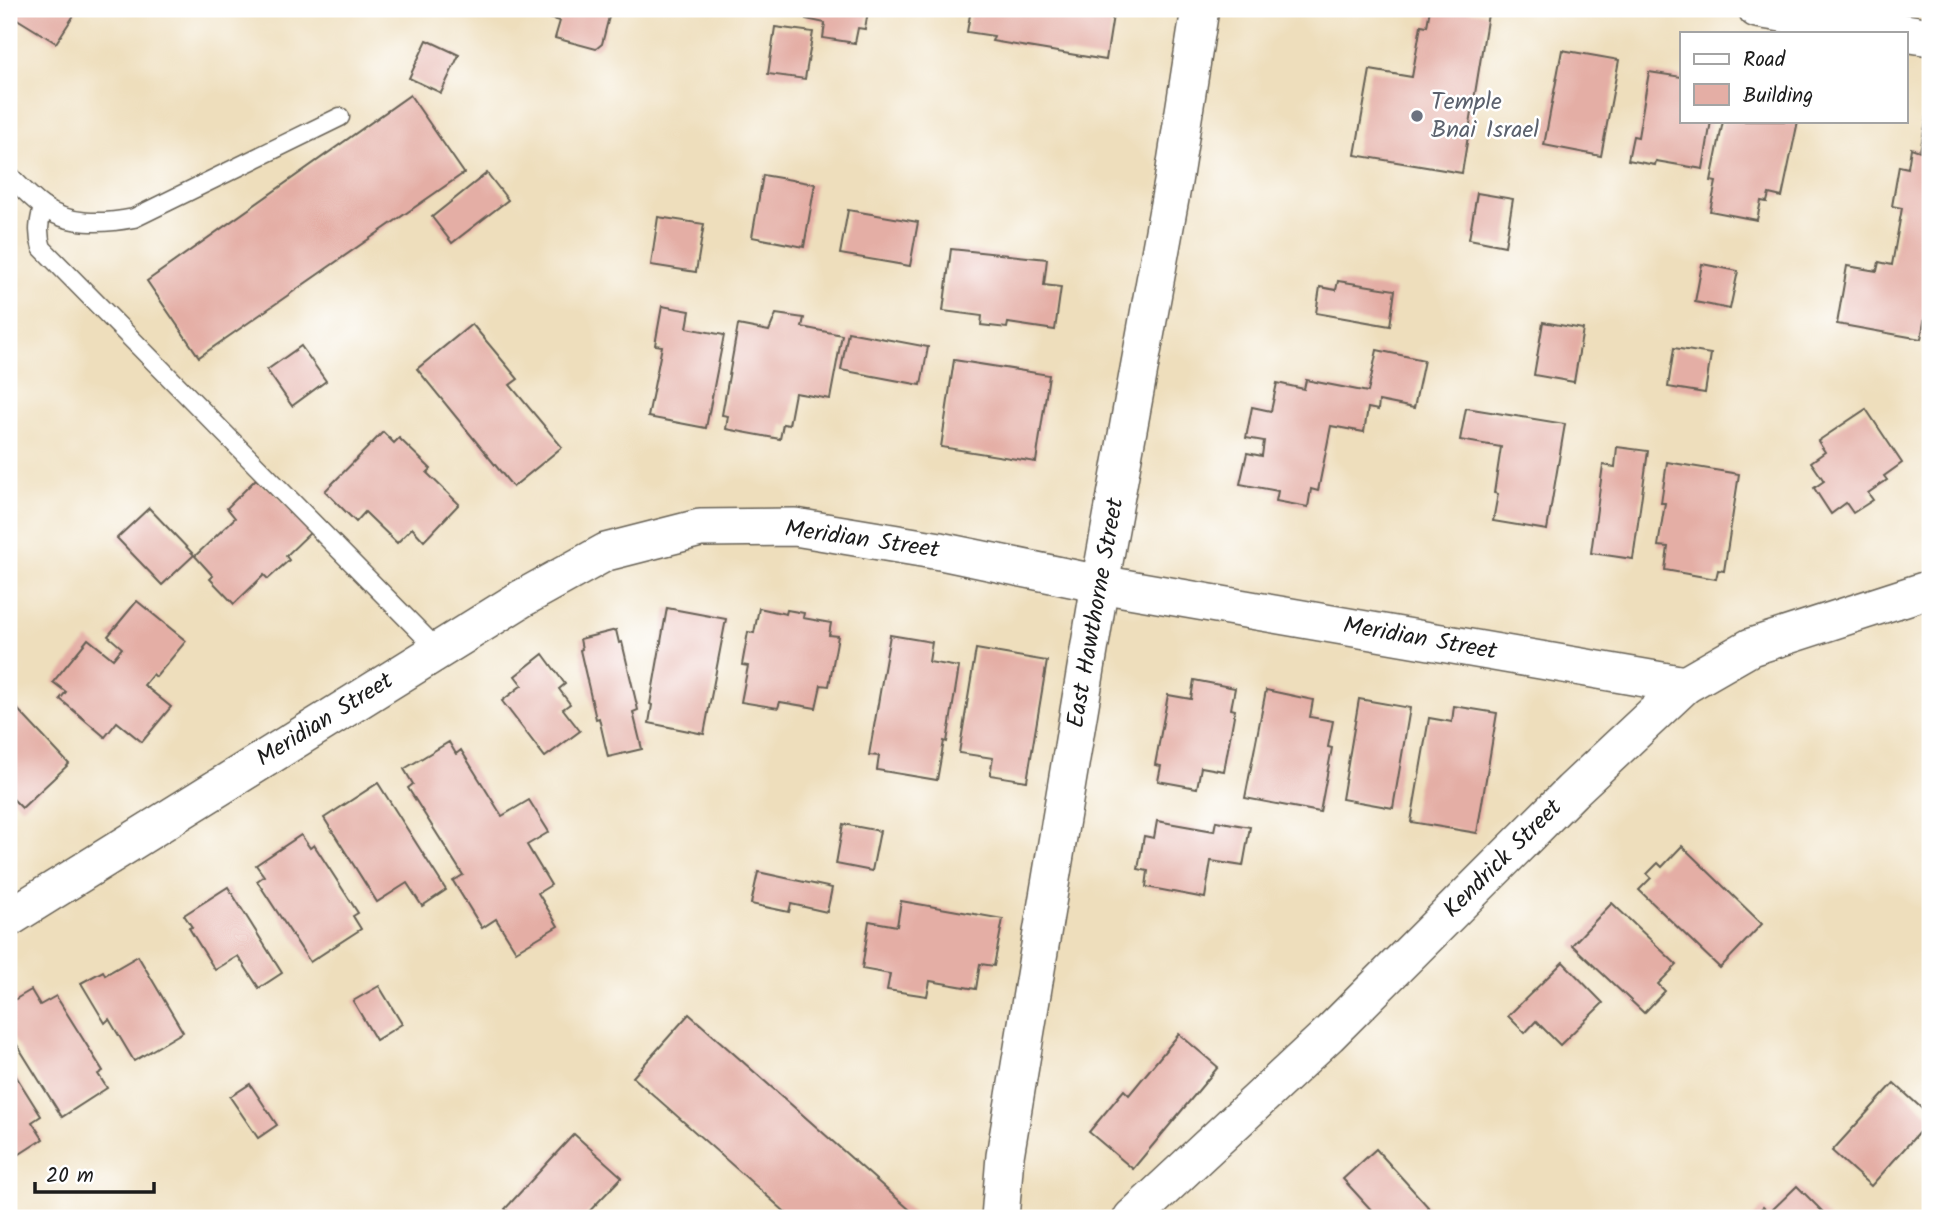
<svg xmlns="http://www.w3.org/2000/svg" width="1939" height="1227" viewBox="0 0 1939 1227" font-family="Kalam,sans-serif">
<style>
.building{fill:#e4aea5}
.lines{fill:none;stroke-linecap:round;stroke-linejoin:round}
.lane-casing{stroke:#666054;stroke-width:21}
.street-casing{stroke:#666054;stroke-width:40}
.lane{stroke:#fff;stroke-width:18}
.street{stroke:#fff;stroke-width:37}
.worship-dot{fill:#6b7280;stroke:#fff;stroke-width:2.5}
.labels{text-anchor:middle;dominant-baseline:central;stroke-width:5;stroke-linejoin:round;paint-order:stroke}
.worship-label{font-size:24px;fill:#5b616d;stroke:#fff;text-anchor:start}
.street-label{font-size:24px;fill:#1c1c1c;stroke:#fff}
</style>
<rect width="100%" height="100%" fill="#fff"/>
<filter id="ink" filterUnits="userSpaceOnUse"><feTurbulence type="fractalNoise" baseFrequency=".0143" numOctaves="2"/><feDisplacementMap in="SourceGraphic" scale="14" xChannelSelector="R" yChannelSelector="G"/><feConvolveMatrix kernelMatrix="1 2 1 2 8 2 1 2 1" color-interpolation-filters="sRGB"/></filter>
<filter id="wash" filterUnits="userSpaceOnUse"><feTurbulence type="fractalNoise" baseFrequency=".00686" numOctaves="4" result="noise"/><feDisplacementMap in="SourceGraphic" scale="28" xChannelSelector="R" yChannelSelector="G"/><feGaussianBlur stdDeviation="1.57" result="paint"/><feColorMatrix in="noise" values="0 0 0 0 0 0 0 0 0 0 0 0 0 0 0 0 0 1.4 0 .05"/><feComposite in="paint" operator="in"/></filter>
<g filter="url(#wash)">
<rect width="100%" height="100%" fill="#eedebc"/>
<g id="blocks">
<g class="building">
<polygon points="9,9 78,9 56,43 9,14"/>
<polygon points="536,9 611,9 602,44 596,49 555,38 560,21 535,14"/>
<polygon points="808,9 871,9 871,12 868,11 865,29 858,28 855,43 823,38 825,23 806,19"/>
<polygon points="971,9 1114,9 1106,60 992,41 994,36 967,32"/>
<polygon points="1430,9 1456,9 1488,14 1462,173 1355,155 1370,70 1412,77 1421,25 1427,26"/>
<polygon points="775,27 813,32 805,79 768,74"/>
<polygon points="427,40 459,55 441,93 409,78"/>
<polygon points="1562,50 1619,60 1601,156 1544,145"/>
<polygon points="1649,72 1682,77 1682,121 1711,121 1703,169 1656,161 1655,165 1628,160 1633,136 1638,137"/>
<polygon points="410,95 464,173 199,357 147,281"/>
<polygon points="1927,116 1930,116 1930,288 1921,339 1837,324 1847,266 1877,271 1879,262 1892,265 1902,208 1892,206 1899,166 1908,168 1911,148 1920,151"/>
<polygon points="1723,121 1798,121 1782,197 1769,194 1767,202 1761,201 1757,220 1710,211 1716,182 1711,181"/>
<polygon points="487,173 508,200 452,243 432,217"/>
<polygon points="763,175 815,184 804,247 752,237"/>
<polygon points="1477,193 1513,199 1505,246 1469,239"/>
<polygon points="848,210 918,222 910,266 840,254"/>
<polygon points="658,217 704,224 696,272 651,265"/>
<polygon points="951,249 1047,259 1044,285 1061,287 1055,330 1008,323 1007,328 981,325 982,316 943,311"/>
<polygon points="1702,264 1738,271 1730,309 1695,302"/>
<polygon points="1338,281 1395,290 1390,326 1316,313 1320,287 1336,290"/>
<polygon points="662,306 690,311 687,328 724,335 706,428 648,417 662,346 655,345"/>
<polygon points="776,314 804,318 802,327 842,335 830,399 795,393 789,425 783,424 780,439 726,429 728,416 722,415 738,325 769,331"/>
<polygon points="1543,322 1583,329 1574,382 1534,375"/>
<polygon points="472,324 518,379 510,385 562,447 513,487 417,369"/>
<polygon points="848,332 928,347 921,385 841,370"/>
<polygon points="301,346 326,381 292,406 267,370"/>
<polygon points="1674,348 1711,354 1705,393 1668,387"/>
<polygon points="1377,350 1424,360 1414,408 1379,401 1378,410 1368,408 1364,432 1331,426 1318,491 1311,489 1308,507 1276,501 1278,491 1240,484 1247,453 1262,456 1264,441 1246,438 1252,407 1271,411 1277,383 1304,389 1306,380 1368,392"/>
<polygon points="954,360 1049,375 1036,462 941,447"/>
<polygon points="1466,408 1565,424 1547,530 1493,521 1498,494 1494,493 1501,447 1460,440"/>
<polygon points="1866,409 1902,463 1884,476 1887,480 1868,493 1873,500 1853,513 1846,503 1831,514 1814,488 1824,481 1811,462 1825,452 1818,441"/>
<polygon points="383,432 394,443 399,438 431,469 427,473 459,504 424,541 412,528 397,543 365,512 356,522 325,491"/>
<polygon points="1617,447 1648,451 1633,559 1591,553 1603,465 1615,467"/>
<polygon points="1667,462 1739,474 1724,571 1718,570 1716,579 1665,570 1668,547 1658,546 1665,503 1661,503"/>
<polygon points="256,479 265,488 268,485 312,531 286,556 289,560 268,579 264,575 234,604 210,579 213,576 195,556 235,518 227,508"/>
<polygon points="149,508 194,555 162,585 117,538"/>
<polygon points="137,601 186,641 156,677 153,674 144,685 171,707 142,742 117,722 105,737 60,699 66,692 53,682 88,639 113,659 122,648 108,636"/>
<polygon points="667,608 726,619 704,734 649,723 652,705 650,704"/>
<polygon points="759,608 786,614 787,610 804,613 803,618 831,623 829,635 838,636 829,686 821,685 816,708 780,702 778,708 741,702 748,666 742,665 748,632 754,633"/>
<polygon points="616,630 619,643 622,642 638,710 633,712 642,749 608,757 599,718 596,719 580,650 582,649 580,639"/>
<polygon points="890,635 932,642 929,662 959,667 947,742 944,741 937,780 877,770 879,756 869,755"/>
<polygon points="976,649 1047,661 1027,781 990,775 993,758 959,753"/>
<polygon points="543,654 565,684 559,689 570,704 563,709 580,731 545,757 502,701 522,685 515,676"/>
<polygon points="1194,680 1235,688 1231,709 1235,710 1224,771 1201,767 1197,788 1158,781 1161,766 1155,765 1168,695 1191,699"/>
<polygon points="1266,690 1313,700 1310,717 1333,721 1328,747 1332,748 1320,812 1245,798"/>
<polygon points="1359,699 1410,708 1393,808 1342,799"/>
<polygon points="9,700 69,764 22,808 9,795"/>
<polygon points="1454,706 1497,713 1477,833 1411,822 1429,718 1452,722"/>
<polygon points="449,742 456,754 461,750 502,816 529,800 549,832 527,845 551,885 538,893 558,926 516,951 496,919 482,928 453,881 463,875 408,788 413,784 404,769"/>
<polygon points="378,783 446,890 422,906 407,883 377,902 324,818"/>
<polygon points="1157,821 1214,831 1216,821 1250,827 1243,866 1211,861 1205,898 1146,887 1148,871 1138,869 1144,836 1154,838"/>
<polygon points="843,824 880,831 872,871 836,864"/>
<polygon points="301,835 310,848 314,845 358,913 353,916 361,929 310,962 257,881 264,876 256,865"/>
<polygon points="1682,846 1762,924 1720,968 1639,890 1651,878 1647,874 1658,863 1662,867"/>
<polygon points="758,872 832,888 827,912 791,904 789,912 751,904"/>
<polygon points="228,887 282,973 259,988 238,956 215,970 189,928 192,927 184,915"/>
<polygon points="901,901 1003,919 994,966 980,964 976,989 930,981 927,996 887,990 890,974 862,969 869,921 897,926"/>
<polygon points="1612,903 1677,965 1658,984 1665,991 1644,1013 1572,945"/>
<polygon points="138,956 183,1032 134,1061 109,1019 105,1023 81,983 103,971 105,975"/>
<polygon points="1563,962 1603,1003 1560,1045 1536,1021 1525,1033 1508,1016"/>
<polygon points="379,986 402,1024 376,1040 353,1001"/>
<polygon points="31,990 40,1005 56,996 103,1071 98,1074 107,1088 62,1117 9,1032 9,1003"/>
<polygon points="689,1014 919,1218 792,1218 633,1077"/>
<polygon points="1179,1034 1218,1067 1133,1169 1089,1132 1124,1090 1129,1095"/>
<polygon points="9,1065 41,1116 32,1122 43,1139 9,1161"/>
<polygon points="1894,1083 1930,1116 1930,1120 1871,1186 1832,1151"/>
<polygon points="250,1084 277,1125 258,1138 230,1097"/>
<polygon points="574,1134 622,1177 583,1218 515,1218 505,1209"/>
<polygon points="1376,1149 1438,1218 1371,1218 1375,1214 1343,1179"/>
<polygon points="1797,1186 1829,1218 1752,1218 1763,1207 1769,1213"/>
</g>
</g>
</g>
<g filter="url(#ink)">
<use href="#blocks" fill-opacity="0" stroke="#666054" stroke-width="2"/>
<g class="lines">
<g class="lane-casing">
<g id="lane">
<path d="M9,175C19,185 30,197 42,206C68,226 103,224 134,218L340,117"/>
<path d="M43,207C39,222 37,233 42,248L438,650"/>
</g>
</g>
<g class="street-casing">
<g id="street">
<polyline points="1757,9 1930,37"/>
<polyline points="9,918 521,599 606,552 700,528 795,527 940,551 1100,584 1685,685"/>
<polyline points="1000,1218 1005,1156 1100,584 1173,182 1200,9"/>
<polyline points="1132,1218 1328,1035 1572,791 1685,685 1751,647 1930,589"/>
</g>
</g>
<use href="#lane" class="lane"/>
<use href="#street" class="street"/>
</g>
</g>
<circle class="worship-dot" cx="1417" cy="116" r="7"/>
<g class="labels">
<g class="worship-label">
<text x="1431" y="102">Temple<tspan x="1431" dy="28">Bnai Israel</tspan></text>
</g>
<g class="street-label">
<text transform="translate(862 540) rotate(8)">Meridian Street</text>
<text transform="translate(1096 613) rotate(-80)">East Hawthorne Street</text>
<text transform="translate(1420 639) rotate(10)">Meridian Street</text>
<text transform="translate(325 720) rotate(-32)">Meridian Street</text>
<text transform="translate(1503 859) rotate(-45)">Kendrick Street</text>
</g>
</g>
<rect width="1939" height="1227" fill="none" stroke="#fff" stroke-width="35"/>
<rect x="1680" y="32" width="228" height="91" fill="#ffffff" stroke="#a4a4a4" stroke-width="2"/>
<rect x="1694" y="54" width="35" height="10" fill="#ffffff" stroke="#a4a4a4" stroke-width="2"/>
<text x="1743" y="66" font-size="21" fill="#1c1c1c">Road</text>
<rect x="1694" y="84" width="35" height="21" fill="#e4aea5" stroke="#a4a4a4" stroke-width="2"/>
<text x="1743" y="102" font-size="21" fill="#1c1c1c">Building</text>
<path d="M35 1182v10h119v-10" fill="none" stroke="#1c1c1c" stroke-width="3.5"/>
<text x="46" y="1182" font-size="21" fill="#1c1c1c" stroke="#ffffff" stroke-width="5" paint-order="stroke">20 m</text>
</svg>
